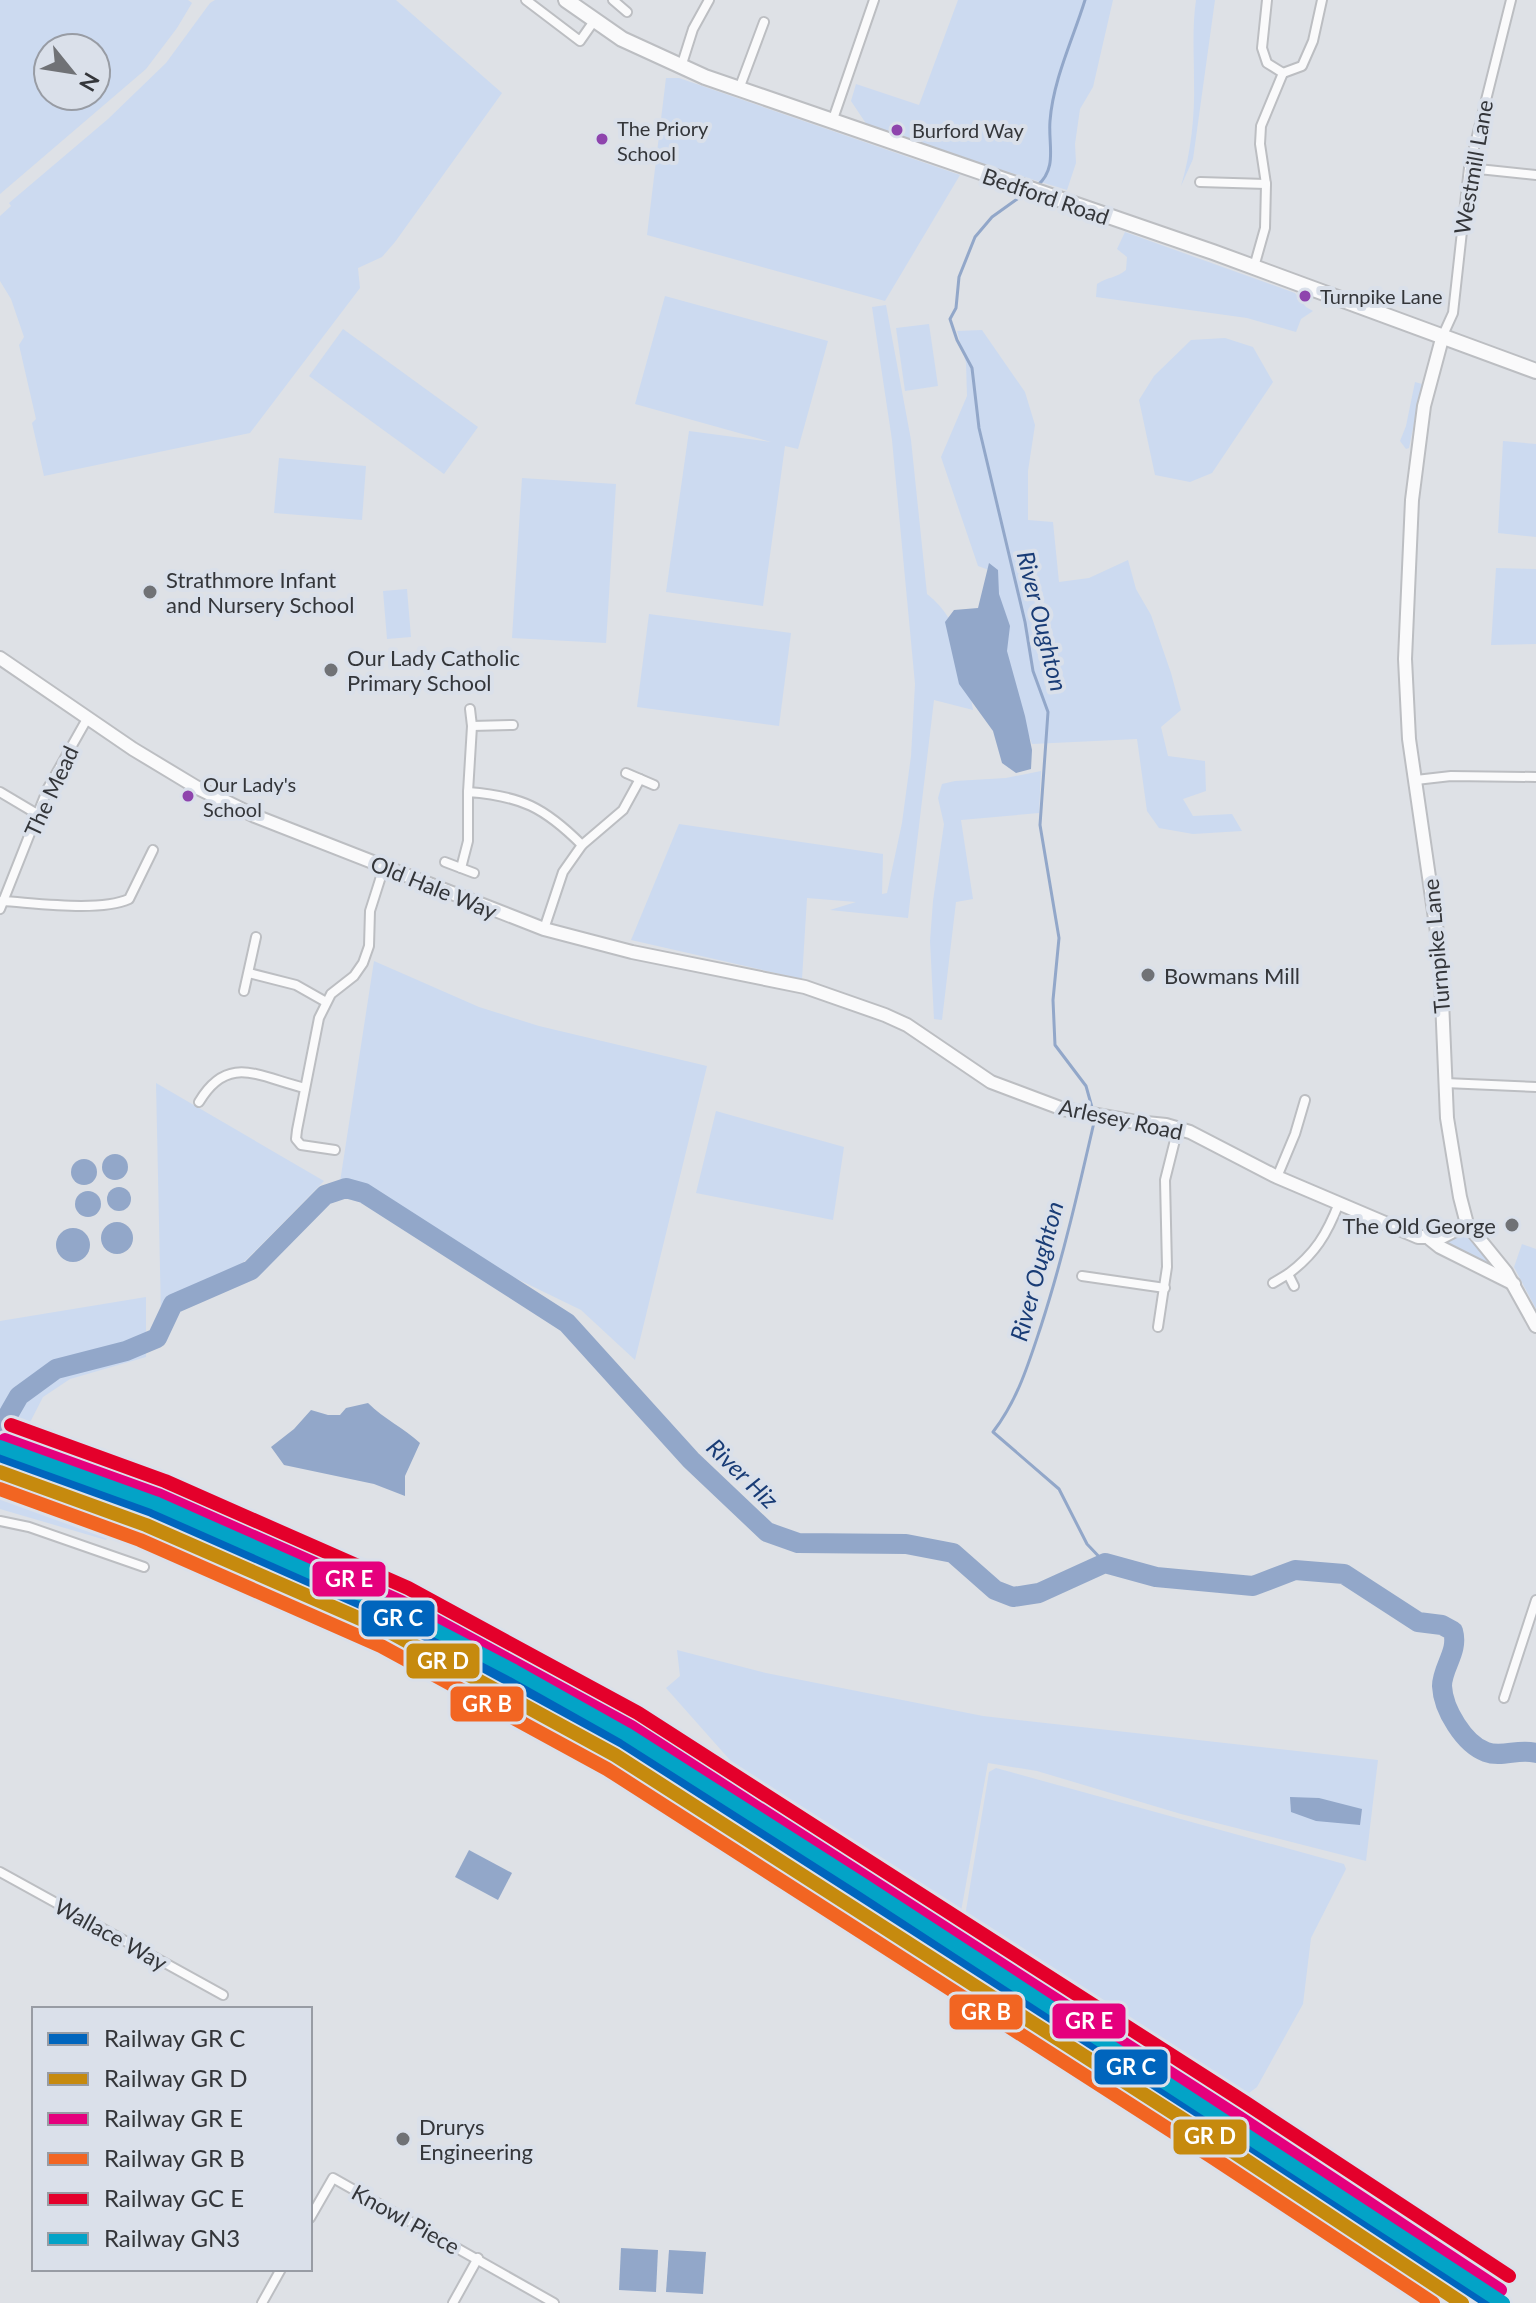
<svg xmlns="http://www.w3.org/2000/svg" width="1536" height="2303" viewBox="0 0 1536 2303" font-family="Lato,sans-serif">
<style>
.green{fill:#ccdaf0;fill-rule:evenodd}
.water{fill:#92a7c9}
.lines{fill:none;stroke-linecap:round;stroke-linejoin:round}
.stream{stroke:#92a7c9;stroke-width:3}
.river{stroke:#92a7c9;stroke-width:20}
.street-casing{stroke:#bcbec2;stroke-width:12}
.secondary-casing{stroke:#bcbec2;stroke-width:16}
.primary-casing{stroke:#bcbec2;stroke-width:18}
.street{stroke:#fafafb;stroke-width:8}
.secondary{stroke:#fafafb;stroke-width:12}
.primary{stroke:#fafafb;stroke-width:14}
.rail-1-casing{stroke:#dae0ea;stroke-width:20}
.rail-2-casing{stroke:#dae0ea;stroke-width:20}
.rail-3-casing{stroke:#dae0ea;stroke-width:20}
.rail-4-casing{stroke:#dae0ea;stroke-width:20}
.rail-5-casing{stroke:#dae0ea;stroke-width:20}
.rail-6-casing{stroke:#dae0ea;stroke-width:20}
.rail-1{stroke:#0065bd;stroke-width:14}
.rail-2{stroke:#c68a0e;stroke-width:14}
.rail-3{stroke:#e5007d;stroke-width:14}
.rail-4{stroke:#f26522;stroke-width:14}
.rail-5{stroke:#e4002b;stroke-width:14}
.rail-6{stroke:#03a3c7;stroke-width:14}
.bus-dot{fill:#8e44ad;stroke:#dae0ea;stroke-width:3}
.poi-dot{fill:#707276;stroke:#dae0ea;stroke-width:3}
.labels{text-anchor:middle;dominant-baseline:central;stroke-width:8;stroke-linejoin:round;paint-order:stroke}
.bus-label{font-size:20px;fill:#34363a;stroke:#dae0ea;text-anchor:start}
.street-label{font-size:22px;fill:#34363a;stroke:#dae0ea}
.poi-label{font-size:22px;fill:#34363a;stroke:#dae0ea;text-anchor:start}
.water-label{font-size:24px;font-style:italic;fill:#193c76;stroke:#dae0ea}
.line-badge{stroke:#dae0ea;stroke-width:3}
.badge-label{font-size:22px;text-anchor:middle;font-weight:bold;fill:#fff}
</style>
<rect width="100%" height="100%" fill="#dee1e6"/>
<g class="green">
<path d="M0,0H188L192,3L177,28L146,69L0,194ZM96,48V96H48V48Z"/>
<polygon points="215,0 396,0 502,93 395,242 382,257 358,268 360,288 250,433 44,476 32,423 36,419 19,345 24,337 11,299 0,281 0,216 11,206 9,203 108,119 166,63 210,3"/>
<polygon points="958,0 1113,0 1093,87 1080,109 1075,144 1076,163 1067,190 972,161 969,163 869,128 851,101 856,84 919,105"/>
<path d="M1196,0H1215L1193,159L1181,186C1191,153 1195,115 1194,81C1194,53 1192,28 1196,0Z"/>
<polygon points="666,78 679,78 960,175 885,301 647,235"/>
<path d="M1125,232L1295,293L1306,307L1313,311L1301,319L1296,332L1247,318L1096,297L1097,284C1107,277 1117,278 1126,270L1127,257L1117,249Z"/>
<polygon points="665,296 828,341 798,449 785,446 763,606 666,592 689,431 771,442 635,404"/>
<path d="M886,305L911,440L927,594C964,623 966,667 973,710L934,700L908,918L830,910L856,902L807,898L802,979L631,940L679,824L883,854L882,894L887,893L902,823L911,756L915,684L892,440L872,307Z"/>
<polygon points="929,324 938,386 905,391 896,328"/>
<polygon points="343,329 478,427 444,474 309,376"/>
<polygon points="982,330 1025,392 1035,425 1028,471 1028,520 1053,522 1059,582 1089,578 1128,560 1136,589 1151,615 1171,673 1181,710 1161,727 1168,756 1205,761 1206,791 1183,799 1193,816 1232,814 1242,831 1193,834 1159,828 1147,811 1137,739 1032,744 1004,670 992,571 978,566 941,457 967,396 966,363 957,331"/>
<polygon points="1225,338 1253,347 1273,382 1212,473 1190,482 1155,475 1139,400 1154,376 1191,340"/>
<polygon points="1415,382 1422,384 1409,448 1406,449 1400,441 1406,426"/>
<polygon points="1503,441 1536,444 1536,537 1498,533"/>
<polygon points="279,458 366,466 362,520 274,513"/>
<polygon points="522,478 616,484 606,643 512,638"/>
<polygon points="1496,568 1536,569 1536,644 1491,645"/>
<polygon points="407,589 411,637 387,639 383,591"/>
<polygon points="649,614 791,633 779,726 637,707"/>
<polygon points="1041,771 1039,813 961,820 973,899 956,902 942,1020 934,1019 930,941 933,901 944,824 938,798 942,784 955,781 1006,778"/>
<polygon points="374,961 479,1007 539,1026 707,1066 635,1360 581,1310 341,1193 340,1182"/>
<polygon points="156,1083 324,1181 245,1261 161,1315"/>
<polygon points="716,1111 844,1147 833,1220 696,1193"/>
<polygon points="1461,1235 1472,1239 1490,1262 1489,1265 1447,1245 1449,1240"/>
<polygon points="1522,1244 1536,1249 1536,1309 1514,1267"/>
<polygon points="146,1297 146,1357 70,1379 43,1397 24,1434 0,1423 0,1321"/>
<polygon points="0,1482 118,1521 106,1540 0,1509"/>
<polygon points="677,1650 766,1673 983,1716 1378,1760 1366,1861 1181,1814 1037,1771 988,1763 960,1917 982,1938 975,1948 779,1822 737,1768 666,1688 680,1676"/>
<polygon points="996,1768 1344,1864 1346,1869 1311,1938 1303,2004 1257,2087 1237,2102 1135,2038 965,1916 989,1772"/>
</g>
<g class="water">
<polygon points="989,563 998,570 999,594 1010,626 1007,651 1025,716 1032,750 1031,769 1016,773 1002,763 993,731 959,684 945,622 954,610 978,608"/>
<circle cx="115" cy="1167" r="13"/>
<circle cx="84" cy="1172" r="13"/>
<circle cx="119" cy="1199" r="12"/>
<circle cx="88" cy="1204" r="13"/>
<circle cx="117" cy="1238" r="16"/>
<circle cx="73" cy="1245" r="17"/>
<path d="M368,1403C384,1419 404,1428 420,1443L405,1476V1496L374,1484L284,1465L271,1447L294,1429L311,1410L328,1415H340L346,1408Z"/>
<polygon points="1290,1797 1319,1798 1362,1809 1360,1825 1316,1821 1291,1812"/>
<polygon points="469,1850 512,1873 498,1900 455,1877"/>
<polygon points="621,2248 658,2250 656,2292 619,2290"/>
<polygon points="669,2250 706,2252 703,2294 666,2292"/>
</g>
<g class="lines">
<g class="stream">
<path d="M1037,186C1058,168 1048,145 1050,121C1053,80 1073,39 1085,0"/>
<polyline points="1027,192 992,217 975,237 959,277 956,308 950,319 957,340 972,368 979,428 1025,622 1033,671 1048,712 1040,825 1059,938 1053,1000 1055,1045 1086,1086 1093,1111"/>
<path d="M1095,1118C1079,1188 1063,1258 1041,1326C1028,1365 1018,1399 993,1432L1059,1489L1087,1544L1105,1563"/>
</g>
<path class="river" d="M0,1429L19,1396L56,1369L126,1351L157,1338L173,1304L251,1270L325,1195L346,1188L364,1193L567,1323L691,1460L767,1532L798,1543L906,1544L953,1553L995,1590L1013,1597L1039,1593L1105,1563L1156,1577L1253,1586L1295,1570L1344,1574L1418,1622L1442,1625L1453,1631C1459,1652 1442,1667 1442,1686C1443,1709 1464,1744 1486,1752C1502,1758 1519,1748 1536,1753"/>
<g class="street-casing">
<g id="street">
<polyline points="526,0 580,41 594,21"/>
<polyline points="613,0 627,12"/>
<polyline points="1267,0 1262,48 1267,63 1283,73 1302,66 1313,41 1322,0"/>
<polyline points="681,67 693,29 709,0"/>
<polyline points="739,89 764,22"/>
<polyline points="832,122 874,0"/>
<polyline points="1469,168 1536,175"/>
<polyline points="1200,182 1266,184"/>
<polyline points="1254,267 1265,228 1266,184 1260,144 1261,126 1283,73"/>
<polyline points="1443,335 1453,313 1469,168 1511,0"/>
<polyline points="472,726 513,725"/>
<polyline points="626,773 654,785"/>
<polyline points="1416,780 1451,776 1536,777"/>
<polyline points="0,792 37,814"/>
<polyline points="468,792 472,726 470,709"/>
<polyline points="582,845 623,810 640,779"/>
<polyline points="445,862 474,873"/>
<path d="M461,868L468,841V792C521,796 544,807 582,845L563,872L544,929"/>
<path d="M2,901C36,903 100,912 129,899L153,850"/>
<polyline points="0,909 48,788 87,719"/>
<polyline points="249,973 296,985 326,1002"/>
<polyline points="244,991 256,937"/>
<polyline points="1445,1083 1536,1087"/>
<path d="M199,1102C228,1053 259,1077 305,1088"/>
<polyline points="335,1150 301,1145 296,1139 297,1130 319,1018 331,994 354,976 363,963 369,946 370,911 384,867"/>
<polyline points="1277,1177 1295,1134 1305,1100"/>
<path d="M1288,1274C1315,1254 1327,1234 1339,1203"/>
<polyline points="1082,1276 1165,1288"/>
<polyline points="1273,1283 1288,1274 1294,1286"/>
<polyline points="1158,1327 1167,1267 1165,1180 1178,1128"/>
<polyline points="0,1521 29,1527 144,1567"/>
<polyline points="1504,1698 1536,1600"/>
<polyline points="0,1872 223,1995"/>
<polyline points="310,2218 333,2178 554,2303"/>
<polyline points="262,2303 281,2269"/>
<polyline points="453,2303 478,2258"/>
</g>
</g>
<g class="secondary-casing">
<g id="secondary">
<polyline points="1443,335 1424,406 1412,500 1405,659 1409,739 1440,953 1447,1118 1460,1197 1467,1224 1506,1272 1536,1326"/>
<polyline points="0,658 133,749 196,787 255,816 544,929 632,952 805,987 885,1015 907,1025 991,1082 1063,1109 1136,1122 1166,1125 1190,1132 1277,1177 1418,1237 1442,1237 1467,1224"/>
<polyline points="1430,1239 1440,1247 1514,1284"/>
</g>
</g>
<g class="primary-casing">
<polyline id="primary" points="566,0 622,39 705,77 1213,252 1536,371"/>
</g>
<use href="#street" class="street"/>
<use href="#secondary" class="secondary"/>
<use href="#primary" class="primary"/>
<g class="rail-1-casing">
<polyline id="rail-1" points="0,1455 152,1510 395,1617 623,1741 1229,2130 1491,2303"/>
</g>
<g class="rail-2-casing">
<polyline id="rail-2" points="0,1472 146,1525 388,1631 615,1755 1220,2143 1462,2303"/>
</g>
<g class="rail-3-casing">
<polyline id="rail-3" points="5,1440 158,1495 401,1602 631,1727 1238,2117 1500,2290"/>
</g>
<g class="rail-4-casing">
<polyline id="rail-4" points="0,1489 140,1540 381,1646 607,1769 1212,2157 1433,2303"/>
</g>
<g class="rail-5-casing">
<polyline id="rail-5" points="11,1425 165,1481 408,1588 638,1713 1246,2103 1509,2276"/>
</g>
<g class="rail-6-casing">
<polyline id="rail-6" points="0,1447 155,1503 399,1611 514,1671 626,1734 863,1885 1503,2303"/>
</g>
<use href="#rail-1" class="rail-1"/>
<use href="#rail-2" class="rail-2"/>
<use href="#rail-3" class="rail-3"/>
<use href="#rail-4" class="rail-4"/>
<use href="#rail-5" class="rail-5"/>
<use href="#rail-6" class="rail-6"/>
</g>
<g class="bus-dot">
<circle cx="897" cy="130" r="7"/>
<circle cx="602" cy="139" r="7"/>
<circle cx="1305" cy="296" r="7"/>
<circle cx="188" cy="796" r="7"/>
</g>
<g class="poi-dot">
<circle cx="150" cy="592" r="8"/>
<circle cx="331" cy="670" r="8"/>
<circle cx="1148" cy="975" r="8"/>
<circle cx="1512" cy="1225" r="8"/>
<circle cx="403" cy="2139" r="8"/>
</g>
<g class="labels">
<g class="bus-label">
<text x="617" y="128">The Priory<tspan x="617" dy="25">School</tspan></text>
<text x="912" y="130">Burford Way</text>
<text x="1320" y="296">Turnpike Lane</text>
<text x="203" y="784">Our Lady's<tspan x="203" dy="25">School</tspan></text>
</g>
<g class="street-label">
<text transform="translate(1473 167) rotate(-80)">Westmill Lane</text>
<text transform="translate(1046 196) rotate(19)">Bedford Road</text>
<text transform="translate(51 791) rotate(-65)">The Mead</text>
<text transform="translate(434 887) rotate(22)">Old Hale Way</text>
<text transform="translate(1436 946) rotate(-95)">Turnpike Lane</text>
<text transform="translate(1121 1119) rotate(12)">Arlesey Road</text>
<text transform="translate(111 1934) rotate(29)">Wallace Way</text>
<text transform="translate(406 2219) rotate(29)">Knowl Piece</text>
</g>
<g class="poi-label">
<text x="166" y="579">Strathmore Infant<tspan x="166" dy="25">and Nursery School</tspan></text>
<text x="347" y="657">Our Lady Catholic<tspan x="347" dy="25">Primary School</tspan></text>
<text x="1164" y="975">Bowmans Mill</text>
<text x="1496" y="1225" text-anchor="end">The Old George</text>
<text x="419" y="2126">Drurys<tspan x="419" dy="25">Engineering</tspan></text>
</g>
<g class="water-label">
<text transform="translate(1043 621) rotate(76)">River Oughton</text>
<text transform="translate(1036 1271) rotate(-75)">River Oughton</text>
<text transform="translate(743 1473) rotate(44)">River Hiz</text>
</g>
</g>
<g class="line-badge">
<rect x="311" y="1560" width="76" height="38" rx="8" fill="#e5007d"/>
<rect x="360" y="1599" width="76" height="39" rx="8" fill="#0065bd"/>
<rect x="405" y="1642" width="76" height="38" rx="8" fill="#c68a0e"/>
<rect x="449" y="1685" width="76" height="38" rx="8" fill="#f26522"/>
<rect x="948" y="1993" width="76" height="38" rx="8" fill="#f26522"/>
<rect x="1051" y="2002" width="76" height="38" rx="8" fill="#e5007d"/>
<rect x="1093" y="2048" width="76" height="38" rx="8" fill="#0065bd"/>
<rect x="1172" y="2118" width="76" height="38" rx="8" fill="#c68a0e"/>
</g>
<g class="badge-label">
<text x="349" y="1587">GR E</text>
<text x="398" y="1626">GR C</text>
<text x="443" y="1669">GR D</text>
<text x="487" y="1712">GR B</text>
<text x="986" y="2020">GR B</text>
<text x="1089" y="2029">GR E</text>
<text x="1131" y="2075">GR C</text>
<text x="1210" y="2144">GR D</text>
</g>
<rect x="32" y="2007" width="280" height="264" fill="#dae0ea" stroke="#989ca4" stroke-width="2"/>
<rect x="48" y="2033" width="40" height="12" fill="#0065bd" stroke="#989ca4" stroke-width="2"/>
<text x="104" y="2047" font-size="24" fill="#34363a">Railway GR C</text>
<rect x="48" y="2073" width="40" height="12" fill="#c68a0e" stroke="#989ca4" stroke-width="2"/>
<text x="104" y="2087" font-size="24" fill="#34363a">Railway GR D</text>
<rect x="48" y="2113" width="40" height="12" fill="#e5007d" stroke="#989ca4" stroke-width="2"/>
<text x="104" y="2127" font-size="24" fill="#34363a">Railway GR E</text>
<rect x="48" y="2153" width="40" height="12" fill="#f26522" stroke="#989ca4" stroke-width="2"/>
<text x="104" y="2167" font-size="24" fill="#34363a">Railway GR B</text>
<rect x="48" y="2193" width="40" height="12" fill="#e4002b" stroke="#989ca4" stroke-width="2"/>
<text x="104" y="2207" font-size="24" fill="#34363a">Railway GC E</text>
<rect x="48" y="2233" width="40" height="12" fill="#03a3c7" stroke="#989ca4" stroke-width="2"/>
<text x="104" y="2247" font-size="24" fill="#34363a">Railway GN3</text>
<g transform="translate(72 72) rotate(120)"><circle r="38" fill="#dae0ea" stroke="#989ca4" stroke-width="2"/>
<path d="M0-6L14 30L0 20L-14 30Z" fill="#707276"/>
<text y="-12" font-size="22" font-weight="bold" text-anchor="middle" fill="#34363a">N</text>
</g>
</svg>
